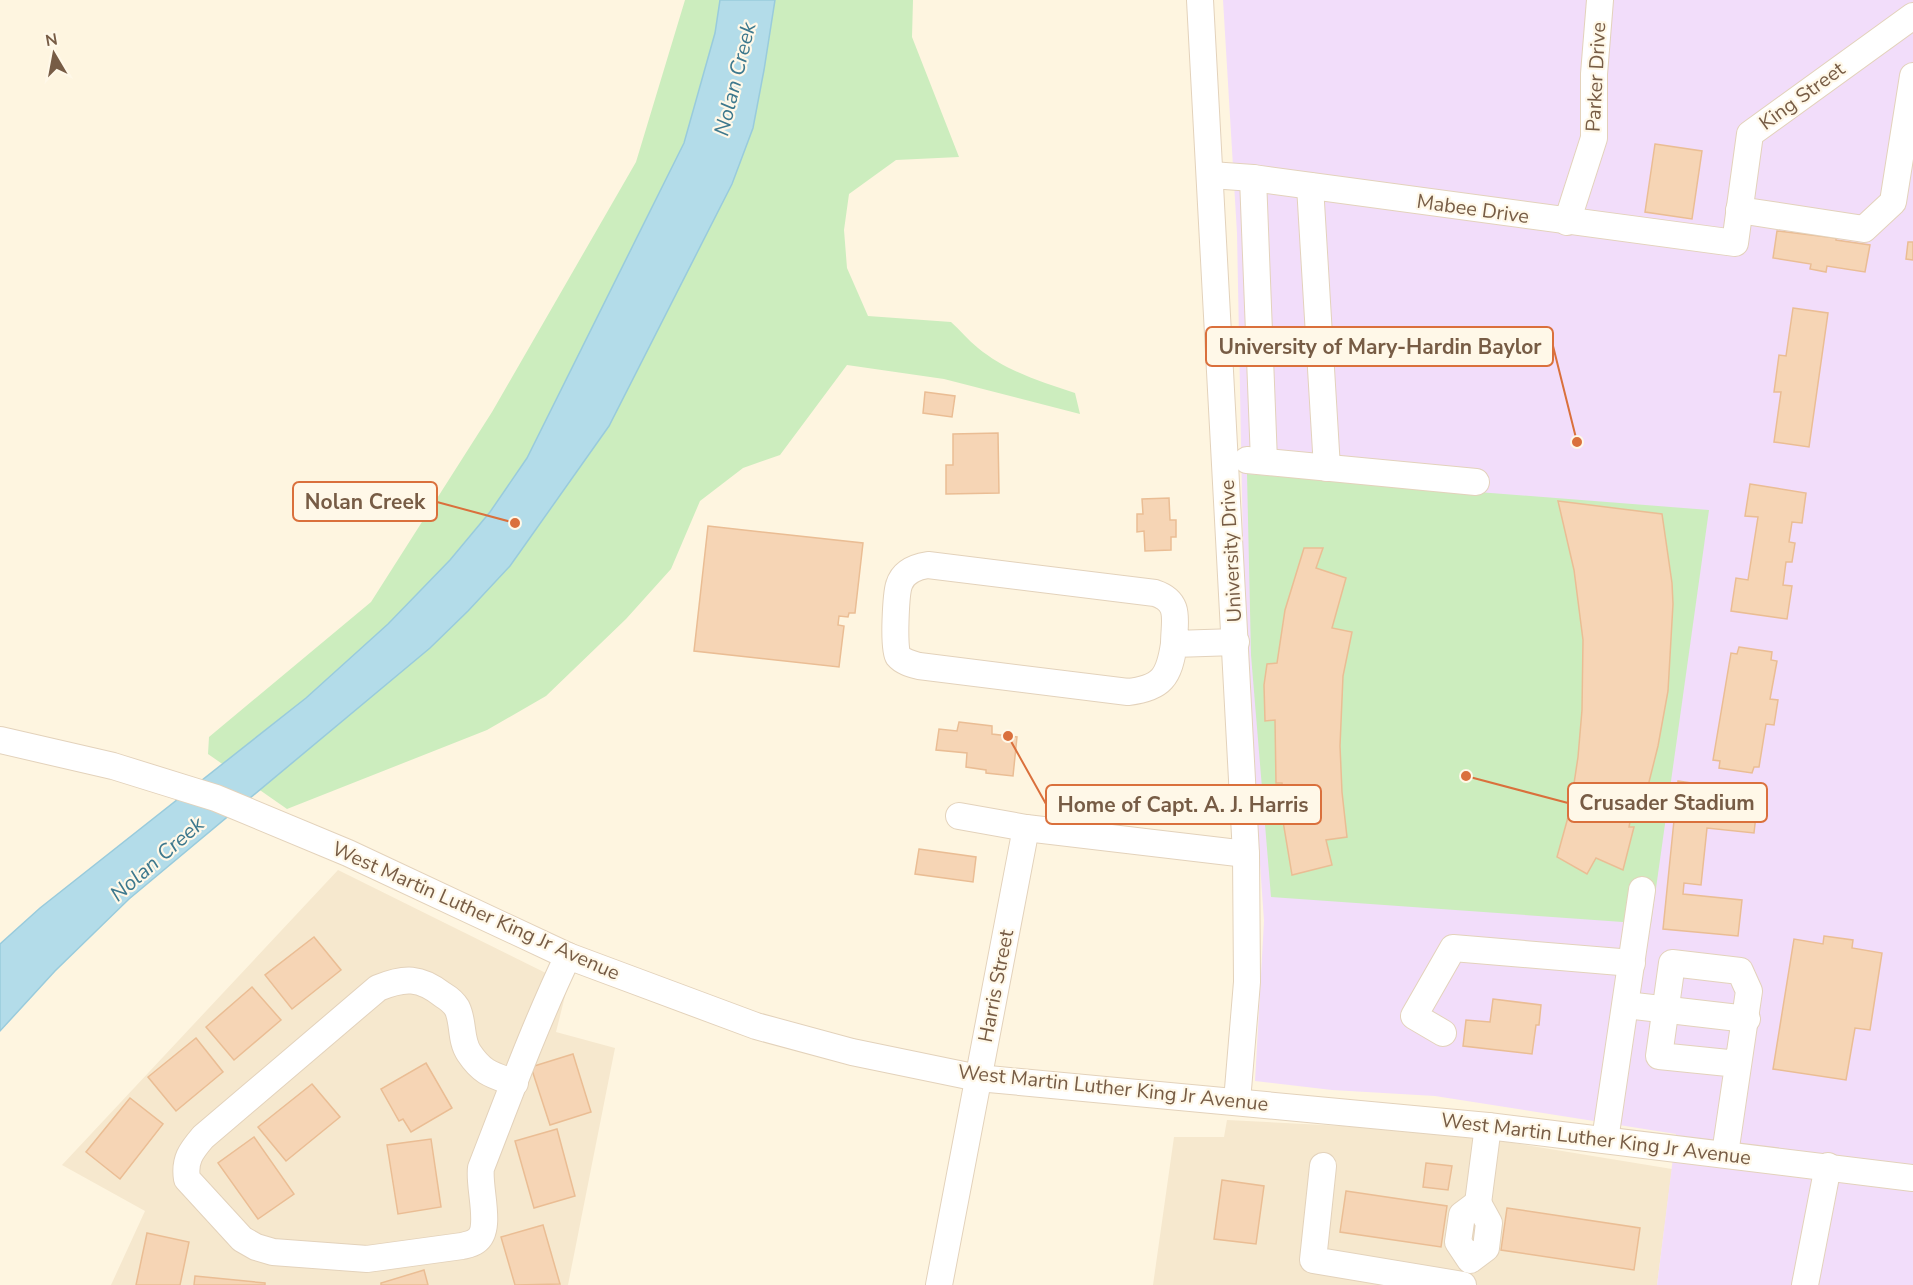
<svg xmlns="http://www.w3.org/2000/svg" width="1913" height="1285" viewBox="0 0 1913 1285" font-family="'Nunito Sans',sans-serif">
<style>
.residential{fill:#f6e8ce}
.education{fill:#f2ddfa}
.green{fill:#ccedbe}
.water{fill:#b3dce9;stroke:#99cbdc;stroke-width:1.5}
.building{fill:#f6d5b5;stroke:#eabd94;stroke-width:1.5}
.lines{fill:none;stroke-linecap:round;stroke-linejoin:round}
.minor-casing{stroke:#e3d2bb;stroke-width:28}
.minor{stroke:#fff;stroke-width:26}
.labels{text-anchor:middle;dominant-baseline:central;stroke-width:4.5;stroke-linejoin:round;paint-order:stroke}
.street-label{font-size:20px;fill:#775c45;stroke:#fff8e8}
.water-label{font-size:21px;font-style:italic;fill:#3d788d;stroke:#fff8e8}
.leader{fill:none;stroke:#da703c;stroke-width:2}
.callout-dot{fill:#da703c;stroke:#fff8e8;stroke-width:2}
.callout{fill:#fff8e8;stroke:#da703c;stroke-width:2}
.callout-label{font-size:21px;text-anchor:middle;font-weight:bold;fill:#775c45}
</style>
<rect width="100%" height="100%" fill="#fef5e0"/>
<g class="residential">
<polygon points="338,870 568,984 556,1032 615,1048 568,1285 111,1285 145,1211 62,1165"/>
<polygon points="1227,1120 1441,1131 1672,1169 1657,1285 1153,1285 1174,1137 1224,1137"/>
</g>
<polygon class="education" points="1223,0 1913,0 1913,1285 1657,1285 1676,1134 1435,1096 1332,1090 1255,1081 1264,921 1245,651 1237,233"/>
<g class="green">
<path d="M685,0H913L912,37L959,157L896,160L849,194L844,230L847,268L868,316L951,322C960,330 968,340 978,348C1006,371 1041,382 1075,393L1080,414L944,379L847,365L780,455L743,468L700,501L671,569L626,619L546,696L487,730L287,809L208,754L209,737L371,602L492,412L636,162Z"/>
<polygon points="1247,474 1709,510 1651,924 1271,897 1251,655"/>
</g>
<polygon class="water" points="720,0 775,0 764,70 753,128 732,184 609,426 510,566 468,611 430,648 129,899 55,971 0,1031 0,944 40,908 306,698 388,624 450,560 490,512 527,458 684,143 715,33"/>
<g class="building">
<polygon points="1655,144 1702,151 1692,219 1645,212"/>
<polygon points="1777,231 1836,238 1836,240 1870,245 1865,272 1827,266 1826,272 1810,269 1811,264 1773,258"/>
<polygon points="1908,242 1913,242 1913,260 1906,259"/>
<polygon points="1793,308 1828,313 1809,447 1774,442 1781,392 1774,392 1779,355 1786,356"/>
<polygon points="925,392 955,396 952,417 923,413"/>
<polygon points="998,433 999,493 946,494 946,465 953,465 953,434"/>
<polygon points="1750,484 1806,493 1802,523 1792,522 1789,542 1795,543 1792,562 1786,562 1783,585 1792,586 1787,619 1731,611 1736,578 1748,580 1758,517 1745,516"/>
<polygon points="1169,498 1170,520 1176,520 1176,537 1171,537 1171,550 1145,551 1144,531 1137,532 1137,514 1143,514 1142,499"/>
<polygon points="1558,501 1662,514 1672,583 1673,604 1668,691 1658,746 1645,798 1635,795 1629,827 1634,827 1623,870 1596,858 1587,874 1557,857 1570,810 1578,757 1582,710 1583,640 1574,570"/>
<polygon points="708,526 863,543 855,613 849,613 848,617 839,616 838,625 844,626 839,667 694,651"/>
<polygon points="1304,548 1323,548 1316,568 1346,578 1332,628 1352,632 1343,676 1340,746 1342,792 1347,837 1326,840 1332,865 1292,875 1282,815 1285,813 1282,783 1276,783 1275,720 1265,721 1264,685 1267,664 1277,663 1285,610"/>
<polygon points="1739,647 1772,652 1771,660 1777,661 1770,699 1778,700 1774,725 1766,724 1759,767 1754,767 1752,773 1719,768 1720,761 1713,760 1731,653 1737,654"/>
<polygon points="959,722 992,726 992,734 1017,737 1013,776 986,773 986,770 966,767 967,753 936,750 939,729 957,731"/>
<polygon points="1678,781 1698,784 1698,791 1758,797 1754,833 1707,828 1701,885 1684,883 1683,894 1742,900 1738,936 1663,929"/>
<polygon points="919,849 976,857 973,882 915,874"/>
<polygon points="1824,936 1853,940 1852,948 1882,953 1870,1030 1855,1028 1846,1080 1773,1069 1794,939 1823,944"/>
<polygon points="314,937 341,970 292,1009 265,975"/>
<polygon points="252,987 281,1020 234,1060 206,1027"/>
<polygon points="1493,999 1541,1005 1539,1025 1536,1025 1532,1054 1463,1046 1466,1020 1490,1022"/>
<polygon points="196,1038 223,1072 176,1111 148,1077"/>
<polygon points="573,1054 591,1112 550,1125 531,1067"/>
<polygon points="426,1063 452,1108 411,1132 403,1119 399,1121 381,1089"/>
<polygon points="312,1084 340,1117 286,1161 258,1127"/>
<polygon points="130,1098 163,1124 120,1179 86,1152"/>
<polygon points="557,1129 575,1196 534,1208 515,1141"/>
<polygon points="254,1137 294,1194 258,1219 218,1163"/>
<polygon points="431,1139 441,1207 398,1214 387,1145"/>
<polygon points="1426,1163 1452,1166 1448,1190 1423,1187"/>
<polygon points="1222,1180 1264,1186 1256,1244 1214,1239"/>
<polygon points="1346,1191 1447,1206 1441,1247 1340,1232"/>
<polygon points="1507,1208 1640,1228 1634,1270 1501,1250"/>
<polygon points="543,1225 560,1284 515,1285 501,1237"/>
<polygon points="147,1233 189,1242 180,1285 136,1285"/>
<polygon points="424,1270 428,1285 381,1285 381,1283"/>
<polygon points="195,1276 265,1283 265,1285 194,1285"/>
</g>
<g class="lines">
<g class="minor-casing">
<g id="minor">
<polyline points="1200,0 1246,854 1247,982 1237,1101"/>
<polyline points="1211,175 1253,178 1735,243 1750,134 1913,16"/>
<polyline points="1253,178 1264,461"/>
<polyline points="1310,186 1327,468"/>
<polyline points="1739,210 1864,229 1893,202 1913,76"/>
<polyline points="1567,222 1594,138 1594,74 1600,0"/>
<polyline points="1247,460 1476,482"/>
<path d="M1174,644C1169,677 1162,688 1128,692L919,666C912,664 903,662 898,656C893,649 896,594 899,585C903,572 915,567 928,565L1155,593C1182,602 1174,621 1174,644L1236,642"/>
<polyline points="0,740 113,766 216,798 348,853 568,956 756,1026 852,1052 978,1078 1488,1126 1913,1178"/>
<polyline points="959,816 1026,828 1246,854"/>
<polyline points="1626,1005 1747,1019"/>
<polyline points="1443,1033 1414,1016 1453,948 1632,963"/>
<path d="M515,1083C493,1075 483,1074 469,1053C460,1040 464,1022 457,1008C454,1003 448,998 443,995C420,977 405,977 378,988L203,1137C191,1151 184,1160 187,1179L242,1239L256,1247L273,1252L367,1259L462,1246C466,1245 472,1244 476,1241C493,1230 478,1187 481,1168C509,1096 535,1025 568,956"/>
<polyline points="1605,1140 1642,890"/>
<polyline points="1725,1154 1749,991 1740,971 1672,963 1659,1056 1738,1064"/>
<polyline points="1323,1166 1313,1260 1463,1285"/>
<polygon points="1478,1203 1489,1223 1486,1248 1470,1260 1458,1242 1462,1215"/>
<polyline points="1478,1203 1488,1126"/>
<polyline points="939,1285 1026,828"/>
<polyline points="1805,1285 1828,1166"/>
</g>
</g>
<use href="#minor" class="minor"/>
</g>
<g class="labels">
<g class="street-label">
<text transform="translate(1596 77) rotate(-87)">Parker Drive</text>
<text transform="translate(1802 96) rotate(-36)">King Street</text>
<text transform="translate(1473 209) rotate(8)">Mabee Drive</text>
<text transform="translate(1231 551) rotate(-93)">University Drive</text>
<text transform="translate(476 911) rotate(24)">West Martin Luther King Jr Avenue</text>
<text transform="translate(996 986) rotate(-79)">Harris Street</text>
<text transform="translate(1113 1088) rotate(6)">West Martin Luther King Jr Avenue</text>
<text transform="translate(1596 1139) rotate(7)">West Martin Luther King Jr Avenue</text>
</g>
<g class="water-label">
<text transform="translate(735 79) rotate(-76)">Nolan Creek</text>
<text transform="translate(157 859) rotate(-41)">Nolan Creek</text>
</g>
</g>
<path class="leader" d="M1577 442L1553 346M515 523L437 502M1466 776L1568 803M1008 736L1046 804"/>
<g class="callout-dot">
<circle cx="1577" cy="442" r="6"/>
<circle cx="515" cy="523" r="6"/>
<circle cx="1466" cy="776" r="6"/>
<circle cx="1008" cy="736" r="6"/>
</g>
<g class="callout">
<rect x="1206" y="327" width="347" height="39" rx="6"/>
<rect x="293" y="482" width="144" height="39" rx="6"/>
<rect x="1568" y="783" width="199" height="39" rx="6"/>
<rect x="1046" y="785" width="275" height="39" rx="6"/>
</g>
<g class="callout-label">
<text x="1380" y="354">University of Mary-Hardin Baylor</text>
<text x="365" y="509">Nolan Creek</text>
<text x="1667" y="810">Crusader Stadium</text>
<text x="1183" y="812">Home of Capt. A. J. Harris</text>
</g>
<g transform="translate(54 54) rotate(350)" stroke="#fff8e8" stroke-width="4.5" paint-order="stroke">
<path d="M0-4.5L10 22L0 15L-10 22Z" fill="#775c45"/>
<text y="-9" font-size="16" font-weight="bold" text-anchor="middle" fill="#775c45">N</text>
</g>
</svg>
